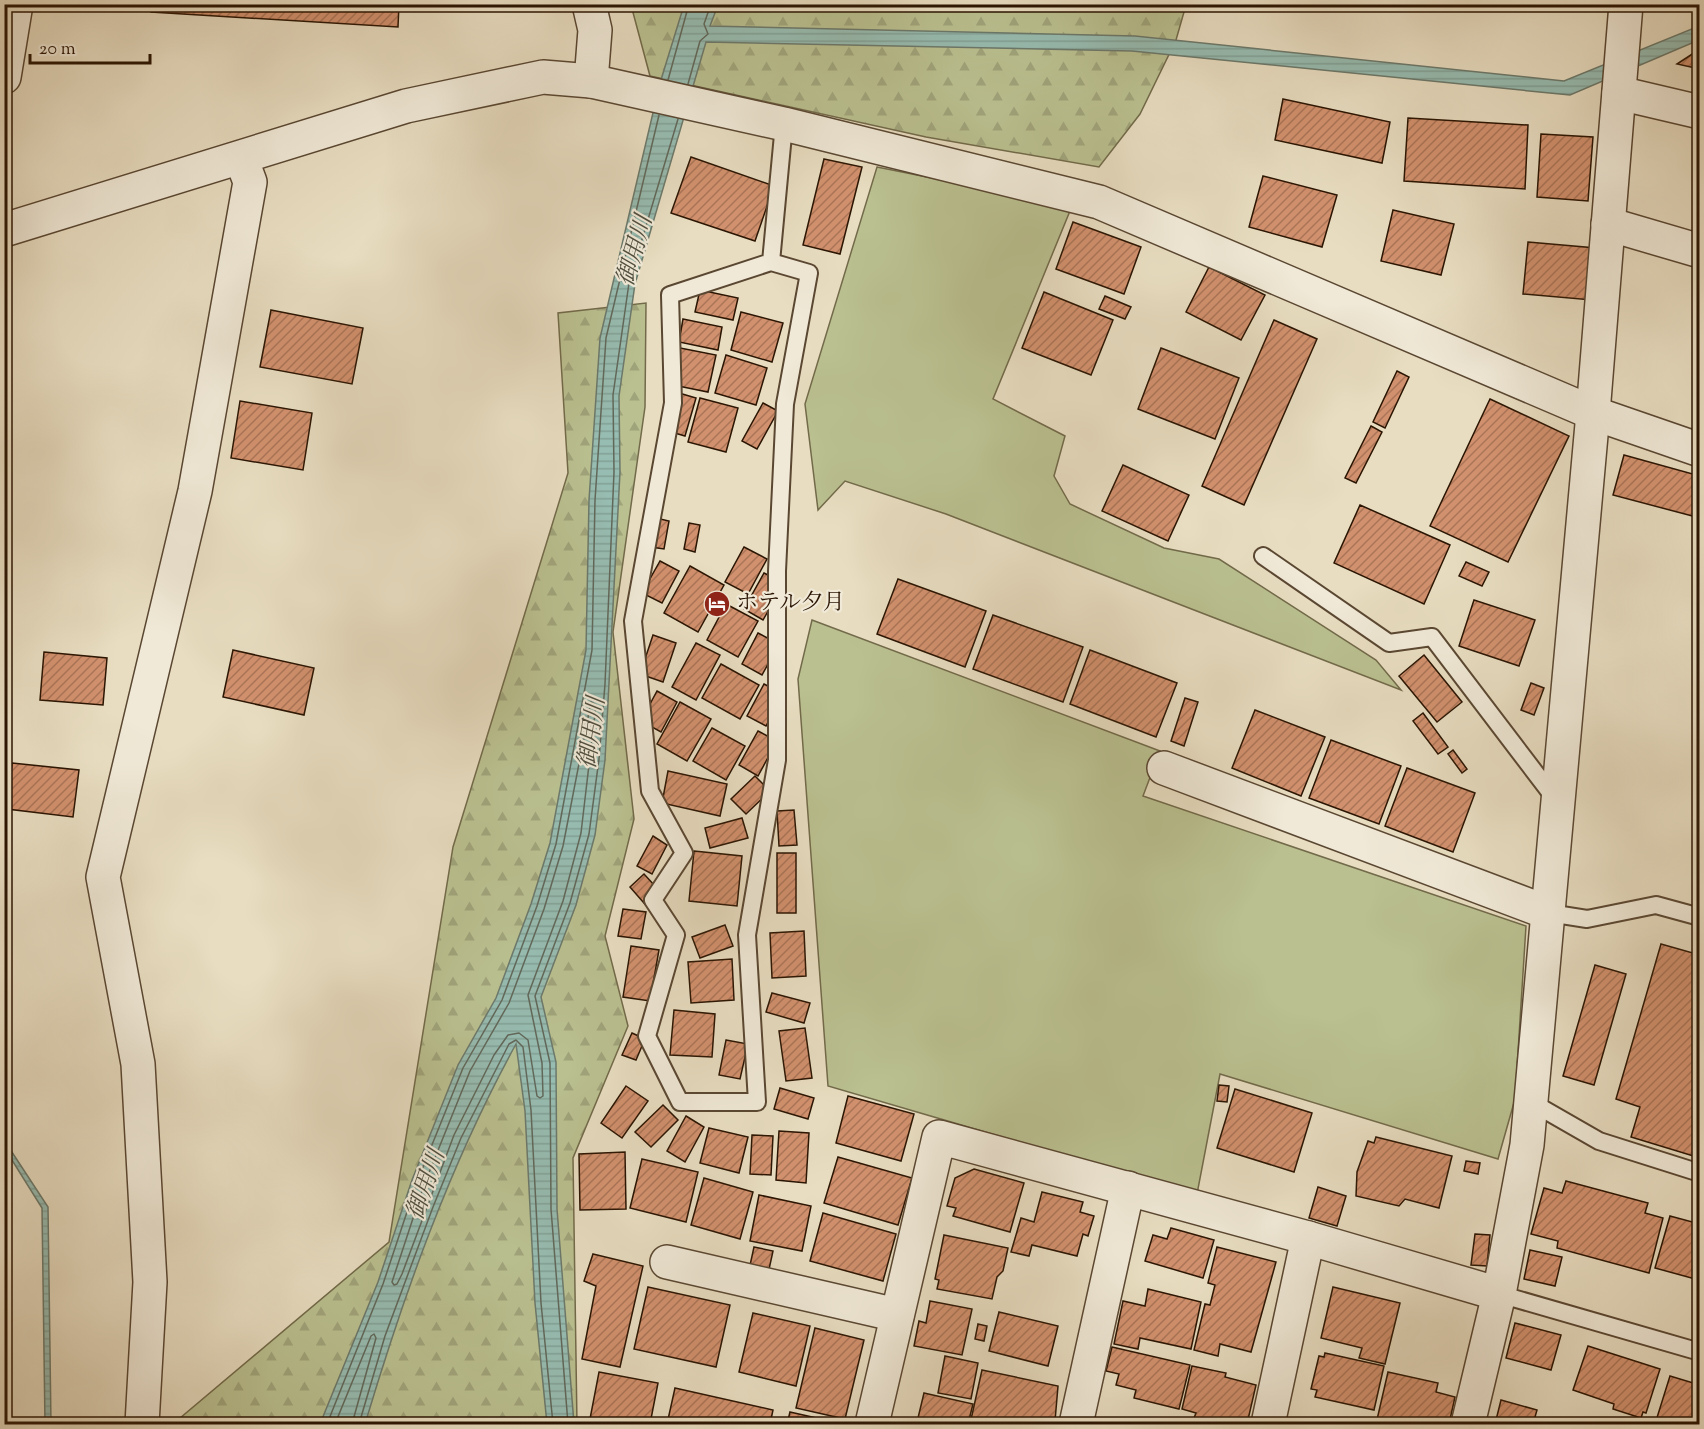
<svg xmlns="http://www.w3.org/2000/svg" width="1704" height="1429" viewBox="0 0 1704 1429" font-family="'Sorts Mill Goudy','Noto Serif JP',serif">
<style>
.green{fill:#bac090;stroke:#726a4a;stroke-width:1.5}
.forest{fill:url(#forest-firs);stroke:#726a4a;stroke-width:1.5}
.water{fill:url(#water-rules);stroke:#6c796b;stroke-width:1.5}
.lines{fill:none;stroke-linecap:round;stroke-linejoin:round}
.shore{stroke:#61685a;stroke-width:1.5}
.building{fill:url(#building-hatch);stroke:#2b1503;stroke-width:1.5}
.lane-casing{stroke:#5a4732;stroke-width:20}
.street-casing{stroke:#5a4732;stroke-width:36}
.lane{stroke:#f0e9d7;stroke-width:16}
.street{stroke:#f0e9d7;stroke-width:33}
.labels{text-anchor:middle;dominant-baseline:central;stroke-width:4.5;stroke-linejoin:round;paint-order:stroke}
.poi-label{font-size:22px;fill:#2b1503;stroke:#f0e9d7;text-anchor:start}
.water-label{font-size:24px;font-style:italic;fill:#514f40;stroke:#f0e9d7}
</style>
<defs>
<pattern id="forest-firs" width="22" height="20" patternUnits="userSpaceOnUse" patternTransform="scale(1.5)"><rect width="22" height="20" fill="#bac090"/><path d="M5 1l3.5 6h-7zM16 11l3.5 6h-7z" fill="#a0a47b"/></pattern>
<pattern id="water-rules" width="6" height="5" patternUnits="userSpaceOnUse" patternTransform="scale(1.5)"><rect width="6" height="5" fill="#97bcb1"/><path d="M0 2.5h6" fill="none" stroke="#82a197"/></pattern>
<pattern id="building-hatch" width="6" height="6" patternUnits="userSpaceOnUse" patternTransform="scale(1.5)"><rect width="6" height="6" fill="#d2916e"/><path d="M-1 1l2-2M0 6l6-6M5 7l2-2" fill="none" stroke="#ab7558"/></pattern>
</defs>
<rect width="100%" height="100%" fill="#e8ddc1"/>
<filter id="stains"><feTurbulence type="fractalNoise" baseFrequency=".00333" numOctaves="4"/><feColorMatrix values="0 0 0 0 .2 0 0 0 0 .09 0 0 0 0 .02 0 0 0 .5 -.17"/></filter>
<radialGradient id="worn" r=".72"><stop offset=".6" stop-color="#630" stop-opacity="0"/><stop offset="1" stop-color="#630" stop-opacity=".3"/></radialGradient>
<g class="green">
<polygon points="877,167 1072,206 993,399 1065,436 1054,476 1070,504 1164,548 1219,559 1376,660 1401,690 946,514 845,481 818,510 805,404"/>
<polygon points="812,620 1160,751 1143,796 1526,926 1515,1099 1498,1159 1220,1074 1197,1194 828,1086 798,679"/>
</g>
<g class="forest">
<polygon points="631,5 1186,5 1176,40 1140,114 1099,167 926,137 650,76"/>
<polygon points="646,303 645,407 613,632 634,819 605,936 628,1026 573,1158 577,1424 173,1424 389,1242 453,847 568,473 558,313"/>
</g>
<g class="water">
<path d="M684,5H718L710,26L1135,36L1564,81L1699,26V40L1570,95L1132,51L706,42L635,284L619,396L620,472L605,760L595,835L576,905L541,997L556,1062L557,1209L574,1424H547L535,1303L525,1111L516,1044C450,1164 404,1294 365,1424H320L378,1282L412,1180L458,1065L496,998L531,904L550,843L586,650L589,500L600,338L660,83Z"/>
<polygon points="4,1140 48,1207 51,1424 45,1424 42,1208 5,1149"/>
</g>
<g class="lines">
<g class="shore">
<polyline points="668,80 689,4"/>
<polyline points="688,84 700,41 708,34 704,24 711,4"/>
<polygon points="591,702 596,705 581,833 563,901 528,995 542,1063 543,1096 540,1098 537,1096 528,1040 519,1033 508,1035 494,1055 454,1135 402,1274 397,1284 394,1285 392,1282 424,1185 470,1071 509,1003 544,909 563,846"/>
<polyline points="327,1424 383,1284 417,1182 463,1068 502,1000 537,906 556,844 592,650 595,500 606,338 659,115"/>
<polyline points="335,1424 371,1336 374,1334 376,1338 352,1424"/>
<polyline points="359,1424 385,1336 433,1207 461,1138 509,1044 516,1040 523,1047 531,1110 541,1303 553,1424"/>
<polyline points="568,1424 551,1209 550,1063 535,996 570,903 589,834 599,759 605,684 614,472 613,395 629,283 678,119"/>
</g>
</g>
<g class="building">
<polygon points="151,4 399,4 398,27 151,12"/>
<polygon points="1700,49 1700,69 1677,64"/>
<polygon points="1283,99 1390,122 1382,163 1275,140"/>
<polygon points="1408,118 1528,125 1525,189 1404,181"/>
<polygon points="1541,134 1593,137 1588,201 1537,197"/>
<polygon points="691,157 774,186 755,241 671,213"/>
<polygon points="824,159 862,167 840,254 803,245"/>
<polygon points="1263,176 1337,195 1322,247 1249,227"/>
<polygon points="1393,210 1454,224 1441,275 1381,261"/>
<polygon points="1073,222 1141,247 1124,294 1056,269"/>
<polygon points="1528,242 1596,248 1592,300 1523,294"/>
<polygon points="1209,267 1265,295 1241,340 1186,312"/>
<polygon points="700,290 738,298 733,320 695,312"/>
<polygon points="1044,292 1113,320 1091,375 1022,348"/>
<polygon points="1105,296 1131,307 1125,319 1099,309"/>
<polygon points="271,310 363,328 352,384 260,367"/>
<polygon points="741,312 783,323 772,362 731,350"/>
<polygon points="683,319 722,327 718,350 679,342"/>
<polygon points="1274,320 1317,339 1244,505 1202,486"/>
<polygon points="675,347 716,355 708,392 668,384"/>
<polygon points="1161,348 1239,378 1215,439 1138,409"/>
<polygon points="726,355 767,368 756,405 715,393"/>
<polygon points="1397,371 1409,377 1385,428 1373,422"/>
<polygon points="679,393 696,398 685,436 668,431"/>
<polygon points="700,398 738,408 726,452 688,442"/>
<polygon points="1490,399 1569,436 1508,562 1430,526"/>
<polygon points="240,401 312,413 303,470 231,458"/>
<polygon points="763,403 778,411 757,449 742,441"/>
<polygon points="1371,426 1382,432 1356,483 1345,478"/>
<polygon points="1624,455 1700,476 1700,518 1613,495"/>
<polygon points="1123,465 1189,495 1168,541 1102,511"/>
<polygon points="1360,505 1450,545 1424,604 1334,563"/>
<polygon points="656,518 669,521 664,549 651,547"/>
<polygon points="689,523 700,525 695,552 684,549"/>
<polygon points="744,547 767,559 748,594 725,582"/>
<polygon points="660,561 679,571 662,603 642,593"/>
<polygon points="1466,562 1489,572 1482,586 1459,576"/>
<polygon points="690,566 724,585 698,632 664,613"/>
<polygon points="764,573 784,583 763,620 744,609"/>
<polygon points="898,579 986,611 965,667 877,634"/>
<polygon points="1474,600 1535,620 1519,666 1459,646"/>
<polygon points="726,604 758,621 738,657 707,640"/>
<polygon points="993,615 1083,647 1063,702 973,669"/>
<polygon points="758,633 779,644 762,675 742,664"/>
<polygon points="653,635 676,643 663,682 640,674"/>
<polygon points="696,643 720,655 696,700 672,687"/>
<polygon points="233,650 314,668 304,715 223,697"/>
<polygon points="1090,650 1177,683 1156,737 1070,704"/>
<polygon points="44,652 107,658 103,705 40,700"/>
<polygon points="1424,655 1462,702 1437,722 1399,676"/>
<polygon points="721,664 759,685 740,719 702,698"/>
<polygon points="1531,683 1544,688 1534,715 1521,710"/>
<polygon points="764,684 783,694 766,726 747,716"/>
<polygon points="657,691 677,702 661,732 641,721"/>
<polygon points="1185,698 1198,702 1184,746 1171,741"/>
<polygon points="680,702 711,719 687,761 657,744"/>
<polygon points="1255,710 1325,737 1301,796 1232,768"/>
<polygon points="1423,713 1448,747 1438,754 1413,721"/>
<polygon points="712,728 745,746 726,780 693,761"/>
<polygon points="758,731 777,741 758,776 739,765"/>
<polygon points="1331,740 1401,766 1379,824 1309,798"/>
<polygon points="1453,750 1467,769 1462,773 1448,754"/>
<polygon points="12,763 79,770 73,817 7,809"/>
<polygon points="1407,768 1475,793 1453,852 1385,826"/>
<polygon points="668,771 727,784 720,816 662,803"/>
<polygon points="755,776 770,791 746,814 731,799"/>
<polygon points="794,810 797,845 779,846 777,811"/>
<polygon points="742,818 748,838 710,848 705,828"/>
<polygon points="653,836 667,845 652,874 637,866"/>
<polygon points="694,851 742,856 737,906 689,901"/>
<rect x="777" y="853" width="19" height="60"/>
<polygon points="644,874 665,897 650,910 630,887"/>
<polygon points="623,909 646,912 641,939 618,936"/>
<polygon points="725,925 733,946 700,958 692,937"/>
<polygon points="804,931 806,976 772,978 770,933"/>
<polygon points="1661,944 1700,955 1700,1158 1631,1137 1640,1107 1616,1099"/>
<polygon points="631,946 659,950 650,1001 623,997"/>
<polygon points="732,959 734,1000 691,1003 688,962"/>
<polygon points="1595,965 1626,974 1594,1085 1563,1076"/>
<polygon points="772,993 810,1003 804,1023 766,1012"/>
<polygon points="674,1010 715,1014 712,1057 670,1055"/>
<polygon points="805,1028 812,1078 786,1081 779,1031"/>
<polygon points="632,1033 645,1039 636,1060 622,1055"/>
<polygon points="726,1040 748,1044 740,1079 719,1075"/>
<polygon points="1219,1085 1229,1086 1227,1102 1217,1101"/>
<polygon points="626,1086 648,1101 622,1138 601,1123"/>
<polygon points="780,1088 814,1098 808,1119 774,1109"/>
<polygon points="1235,1089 1312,1113 1294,1172 1217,1148"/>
<polygon points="848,1096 914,1114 901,1161 836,1143"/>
<polygon points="663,1105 678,1120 651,1147 635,1132"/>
<polygon points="686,1116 704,1127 685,1162 667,1151"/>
<polygon points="709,1128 748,1137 739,1173 700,1163"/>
<polygon points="779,1131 809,1133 806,1183 776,1180"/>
<polygon points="752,1135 773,1136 771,1175 750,1174"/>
<polygon points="1376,1137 1452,1156 1439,1208 1405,1199 1399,1206 1356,1196 1357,1172 1368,1141 1374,1143"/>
<polygon points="625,1152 626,1209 580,1210 579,1154"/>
<polygon points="838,1157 912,1178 898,1225 824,1203"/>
<polygon points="642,1159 698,1172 686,1222 630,1208"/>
<polygon points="1466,1161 1480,1163 1478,1174 1464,1171"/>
<polygon points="974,1169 1024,1183 1010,1232 953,1216 956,1208 947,1206 955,1178"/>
<polygon points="704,1178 753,1192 740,1239 691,1225"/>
<polygon points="1566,1181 1648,1203 1645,1213 1663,1218 1649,1273 1557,1248 1558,1241 1531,1234 1544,1188 1562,1193"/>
<polygon points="1318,1187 1346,1196 1337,1226 1309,1218"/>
<polygon points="1042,1192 1083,1202 1080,1212 1094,1216 1088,1236 1083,1234 1077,1256 1032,1245 1029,1256 1011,1252 1021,1218 1034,1222"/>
<polygon points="759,1195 811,1206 802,1251 750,1241"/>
<polygon points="823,1213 896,1234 883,1281 810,1261"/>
<polygon points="1670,1216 1700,1224 1700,1287 1697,1286 1699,1280 1655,1268"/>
<polygon points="1171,1228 1214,1240 1203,1278 1145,1261 1153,1235 1167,1239"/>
<polygon points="1475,1234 1490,1235 1487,1266 1471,1265"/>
<polygon points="944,1235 1008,1248 1003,1271 997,1277 992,1299 937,1289 939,1280 935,1279"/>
<polygon points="754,1247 773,1251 768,1274 749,1270"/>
<polygon points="1217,1247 1276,1262 1251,1352 1220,1344 1218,1356 1194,1350 1205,1304 1210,1305 1215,1285 1208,1283"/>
<polygon points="1530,1250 1562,1257 1555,1286 1524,1279"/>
<polygon points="593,1254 643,1266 620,1367 582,1359 596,1286 584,1281"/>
<polygon points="648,1287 730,1305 716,1367 634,1349"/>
<polygon points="1333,1287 1400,1303 1385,1364 1359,1358 1362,1348 1321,1338"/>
<polygon points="1148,1289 1201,1302 1191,1349 1140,1338 1138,1349 1114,1344 1123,1301 1145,1306"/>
<polygon points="930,1301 972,1309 962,1355 914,1346 919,1321 926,1323"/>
<polygon points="999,1312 1058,1326 1048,1366 989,1351"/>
<polygon points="753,1313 810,1326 796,1386 739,1372"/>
<polygon points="1515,1323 1561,1335 1551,1370 1506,1358"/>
<polygon points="978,1324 987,1326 984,1341 975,1339"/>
<polygon points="815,1328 864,1340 845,1419 796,1408"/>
<polygon points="1588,1346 1660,1369 1646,1413 1643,1412 1641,1418 1613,1409 1614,1404 1573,1390"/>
<polygon points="1112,1347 1190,1365 1179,1409 1134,1398 1136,1390 1116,1385 1119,1374 1106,1371"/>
<polygon points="1325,1353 1384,1366 1374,1410 1315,1397 1317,1390 1311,1389 1319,1356 1324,1357"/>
<polygon points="945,1356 978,1363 971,1399 938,1393"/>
<polygon points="1192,1366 1226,1373 1225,1377 1256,1385 1247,1424 1222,1424 1194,1418 1196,1413 1182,1409"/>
<polygon points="982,1370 1058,1386 1055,1421 1052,1420 1051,1424 970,1424"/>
<polygon points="599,1372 658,1383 650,1424 589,1424"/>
<polygon points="1388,1372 1438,1383 1436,1392 1455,1397 1449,1424 1376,1424"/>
<polygon points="1670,1376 1700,1385 1700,1424 1655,1424"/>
<polygon points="675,1388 773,1410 770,1424 667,1424"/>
<polygon points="924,1393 973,1404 968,1424 946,1424 918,1418"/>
<polygon points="1501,1400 1537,1410 1533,1424 1495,1424"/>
<polygon points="790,1412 843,1424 787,1424"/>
<polygon points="893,1418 928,1424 892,1424"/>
</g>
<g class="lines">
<g class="lane-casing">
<g id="lane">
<polyline points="771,262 670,295 673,403 633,621 650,791 684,853 653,900 676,935 647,1036 680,1102 757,1102 747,935 777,760 777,571 785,404 809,273 771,262 784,124"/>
<polyline points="1263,556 1389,643 1432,637 1556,800"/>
<polyline points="1549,913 1587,919 1656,905 1700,917"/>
<polyline points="1531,1102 1599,1141 1700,1173"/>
<polyline points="1499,1294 1700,1352"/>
</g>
</g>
<g class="street-casing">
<g id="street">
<polyline points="589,4 595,30 591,81"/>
<polyline points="4,77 16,4"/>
<polyline points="1619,93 1700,112"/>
<polyline points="1608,224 1700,251"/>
<polyline points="4,230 406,106 543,77 591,81 784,124 1099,202 1593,413 1700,450"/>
<polyline points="1164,768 1549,913"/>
<polyline points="667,1262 897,1315"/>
<polyline points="142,1424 150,1282 138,1064 103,877 195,491 250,182 241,158"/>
<polyline points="872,1424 939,1137 1308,1238 1499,1294"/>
<polyline points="1076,1424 1128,1188"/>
<polyline points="1268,1424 1308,1238"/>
<polyline points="1468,1424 1499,1294 1527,1145 1593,413 1626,4"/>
</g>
</g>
<use href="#lane" class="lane"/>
<use href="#street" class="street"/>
</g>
<defs>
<g id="hotel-disc" transform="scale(1.35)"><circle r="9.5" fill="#8f2418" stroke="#f0e9d7"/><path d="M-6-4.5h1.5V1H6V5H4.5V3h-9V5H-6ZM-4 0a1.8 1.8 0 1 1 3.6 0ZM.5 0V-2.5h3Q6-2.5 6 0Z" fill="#fff"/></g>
</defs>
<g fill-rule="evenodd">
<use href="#hotel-disc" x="717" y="604"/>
</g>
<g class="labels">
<g class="poi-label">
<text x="736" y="604">ホテル夕月</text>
</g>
<g class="water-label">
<text transform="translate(636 251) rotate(-74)">御用川</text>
<text transform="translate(593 733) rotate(-82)">御用川</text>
<text transform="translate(427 1185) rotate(-71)">御用川</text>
</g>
</g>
<rect width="1704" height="1429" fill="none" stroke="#e8ddc1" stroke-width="24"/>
<rect x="6" y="6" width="1692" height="1417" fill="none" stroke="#2b1503" stroke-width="3"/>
<rect x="12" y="12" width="1680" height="1405" fill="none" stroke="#2b1503" stroke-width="1.5"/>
<path d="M30 54v9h120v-9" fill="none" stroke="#2b1503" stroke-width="3"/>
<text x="39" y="54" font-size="18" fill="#2b1503" stroke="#f0e9d7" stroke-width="4.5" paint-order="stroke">20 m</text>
<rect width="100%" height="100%" filter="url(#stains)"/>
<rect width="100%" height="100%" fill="url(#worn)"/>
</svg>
